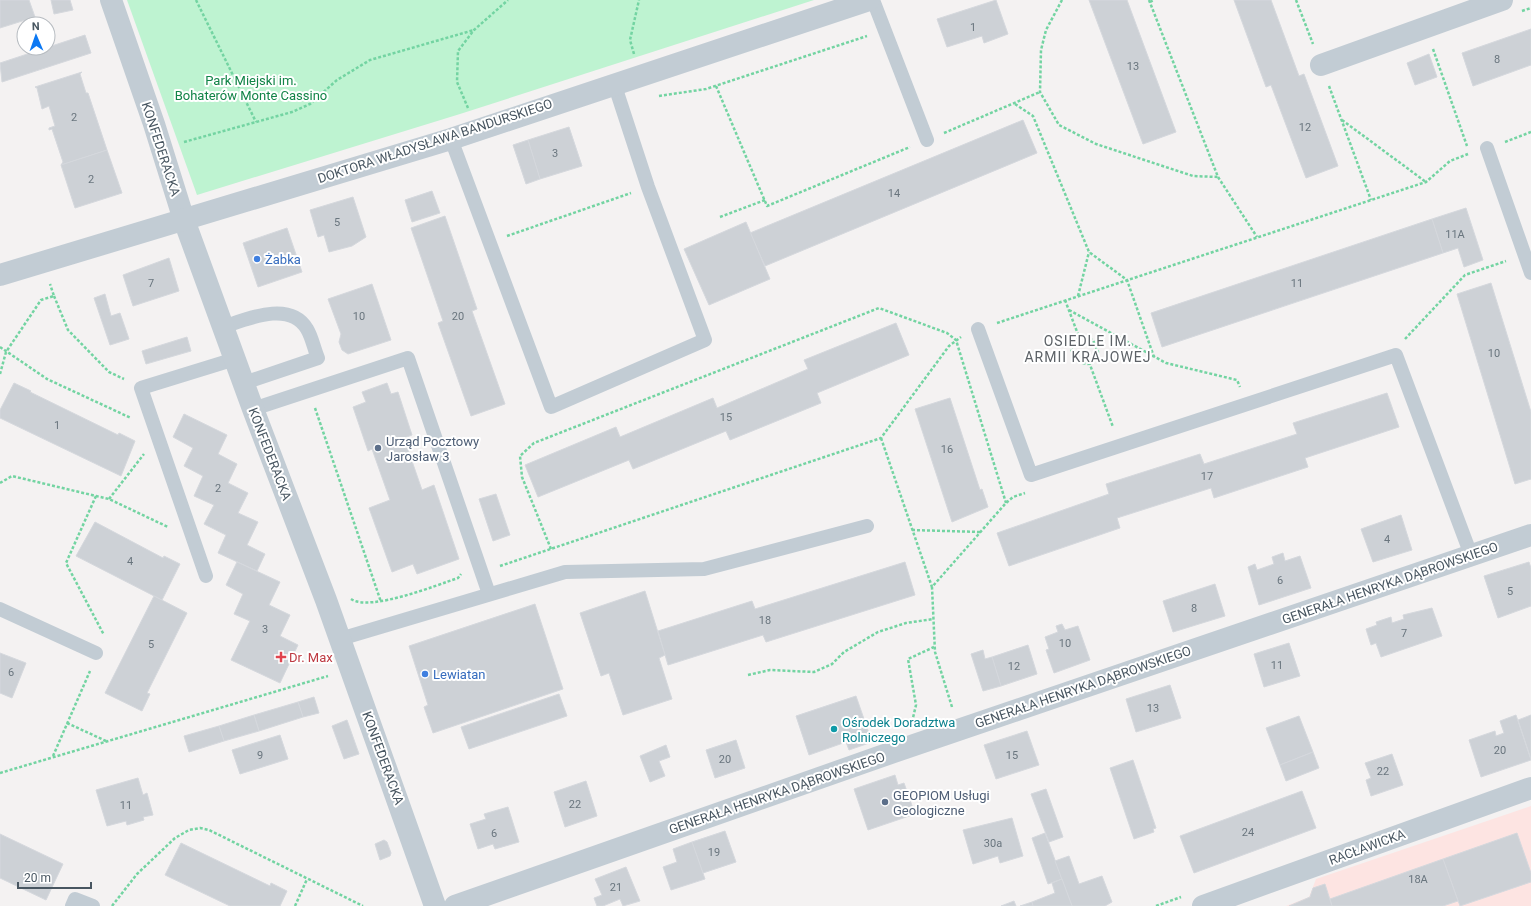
<svg xmlns="http://www.w3.org/2000/svg" width="1531" height="906" viewBox="0 0 1531 906" font-family="Roboto,sans-serif">
<style>
.medical{fill:#fde4e2}
.green{fill:#bef3d1}
.building{fill:#cdd1d6;stroke:#d5d8dd}
.lines{fill:none;stroke-linecap:round;stroke-linejoin:round}
.path{stroke:#73d4a2;stroke-width:2.5;stroke-dasharray:3 2;stroke-linecap:butt}
.service{stroke:#c2ccd4;stroke-width:14}
.minor{stroke:#c2ccd4;stroke-width:22}
.shop-dot{fill:#3f7fe0;stroke:#fff;stroke-width:1.5}
.service-dot{fill:#5c6f8a;stroke:#fff;stroke-width:1.5}
.health-dot{fill:#e0444e;stroke:#fff;stroke-width:1.5}
.culture-dot{fill:#0f9aa8;stroke:#fff;stroke-width:1.5}
.labels{text-anchor:middle;dominant-baseline:central;stroke-width:4;stroke-linejoin:round;paint-order:stroke}
.number-label{font-size:11px;fill:#69757e}
.park-label{font-size:13px;fill:#118447;stroke:#fff}
.street-label{font-size:13px;fill:#485661;stroke:#fff}
.shop-label{font-size:13px;fill:#366cbe;stroke:#fff;text-anchor:start}
.service-label{font-size:13px;fill:#4e5e75;stroke:#fff;text-anchor:start}
.health-label{font-size:13px;fill:#be3a42;stroke:#fff;text-anchor:start}
.culture-label{font-size:13px;fill:#0d838f;stroke:#fff;text-anchor:start}
.neighbourhood-label{font-size:14px;letter-spacing:1px;fill:#5d6267;stroke:#fff}
</style>
<rect width="100%" height="100%" fill="#f4f2f2"/>
<polygon class="medical" points="1531,806 1531,906 1286,906 1309,897 1316,879"/>
<polygon class="green" points="127,0 814,0 460,114 197,195"/>
<g class="building">
<polygon points="0,0 29,0 35,17 0,28"/>
<polygon points="51,0 70,0 73,10 54,14"/>
<polygon points="996,0 1008,34 984,43 982,36 947,47 937,19"/>
<polygon points="1089,0 1127,0 1176,132 1143,144"/>
<polygon points="1234,0 1271,0 1299,76 1304,74 1338,166 1306,178 1271,85 1266,87"/>
<polygon points="1531,29 1531,65 1473,86 1462,53"/>
<polygon points="85,35 91,53 2,82 0,63"/>
<polygon points="1429,54 1437,77 1415,85 1407,63"/>
<polygon points="82,72 80,74 86,93 88,93 107,150 61,165 63,162 52,129 49,130 49,128 55,126 49,106 42,109 37,88 35,87"/>
<polygon points="1023,120 1037,153 765,266 750,233"/>
<polygon points="569,127 582,166 540,179 528,140"/>
<polygon points="528,140 540,179 526,184 513,145"/>
<polygon points="107,150 122,193 75,208 61,165"/>
<polygon points="432,191 440,213 412,222 405,200"/>
<polygon points="353,197 366,237 352,246 329,252 324,235 318,237 310,210"/>
<polygon points="1466,208 1483,260 1464,267 1458,248 1443,253 1432,219"/>
<polygon points="445,216 477,309 472,311 505,404 471,416 438,323 443,321 411,228"/>
<polygon points="1432,219 1443,253 1162,347 1151,313"/>
<polygon points="746,222 770,279 709,305 684,249"/>
<polygon points="287,228 302,272 258,287 243,243"/>
<polygon points="169,258 179,291 133,306 123,275"/>
<polygon points="1491,283 1531,412 1531,479 1515,484 1457,294"/>
<polygon points="372,284 391,340 348,354 342,350 339,342 341,334 328,299"/>
<polygon points="105,294 111,316 120,313 129,339 110,345 94,298"/>
<polygon points="896,323 909,355 817,393 821,403 730,440 726,431 633,469 629,460 538,497 525,465 616,427 620,437 713,398 717,408 808,369 804,360"/>
<polygon points="187,337 191,351 146,364 142,351"/>
<polygon points="14,383 31,391 30,392 118,435 119,433 135,441 121,476 0,418 0,410"/>
<polygon points="387,383 391,394 398,392 412,435 404,438 422,490 434,485 459,559 417,574 413,564 392,572 369,508 390,500 372,449 368,451 353,407 366,402 362,392"/>
<polygon points="1387,393 1399,427 1305,458 1308,467 1214,498 1211,488 1117,518 1120,528 1009,566 997,533 1109,494 1106,484 1200,454 1204,464 1297,434 1293,423"/>
<polygon points="950,398 980,490 982,489 988,507 952,522 915,409"/>
<polygon points="184,414 227,435 218,454 237,464 228,483 248,493 238,513 258,522 247,545 265,554 257,571 218,553 226,535 204,524 214,505 194,496 203,476 184,466 193,448 173,437"/>
<polygon points="496,494 510,535 493,541 479,499"/>
<polygon points="1401,515 1412,550 1373,562 1361,529"/>
<polygon points="95,522 163,558 164,556 180,564 162,600 76,556"/>
<polygon points="1283,553 1285,561 1300,556 1311,588 1259,605 1248,567 1255,564 1257,570 1274,564 1272,557"/>
<polygon points="237,562 280,582 269,605 290,615 280,636 298,645 280,683 231,660 250,621 234,614 243,594 226,585"/>
<polygon points="905,562 915,595 766,642 763,635 668,665 658,631 752,601 755,609"/>
<polygon points="1529,562 1531,568 1531,606 1498,618 1484,576"/>
<polygon points="1215,584 1225,616 1173,632 1163,601"/>
<polygon points="645,591 665,655 659,658 672,699 623,715 609,673 601,676 580,613"/>
<polygon points="154,596 187,613 147,693 150,694 142,711 105,693"/>
<polygon points="535,604 563,689 433,733 424,707 428,705 409,646"/>
<polygon points="1432,608 1442,636 1381,657 1376,643 1371,645 1366,629 1377,625 1376,622 1391,617 1392,623 1404,619 1403,615"/>
<polygon points="1062,624 1065,630 1078,626 1090,660 1054,673 1046,650 1049,649 1045,637 1058,632 1056,626"/>
<polygon points="1289,643 1300,676 1264,687 1254,654"/>
<polygon points="1028,645 1037,674 1001,686 992,657"/>
<polygon points="983,650 985,659 992,657 1001,686 983,691 971,654"/>
<polygon points="0,653 26,663 12,698 0,693"/>
<polygon points="1170,685 1181,718 1136,732 1126,699"/>
<polygon points="559,694 567,716 469,749 461,727"/>
<polygon points="856,696 872,742 849,750 846,742 809,755 796,716"/>
<polygon points="314,697 319,713 303,717 298,702"/>
<polygon points="298,702 303,717 259,731 254,715"/>
<polygon points="254,715 259,731 224,741 219,726"/>
<polygon points="1516,715 1531,760 1481,777 1469,740 1495,731 1496,736 1504,733 1500,721"/>
<polygon points="1531,715 1531,759 1518,720"/>
<polygon points="1299,716 1313,752 1280,765 1266,728"/>
<polygon points="347,720 359,754 344,759 332,726"/>
<polygon points="219,726 224,741 189,752 184,736"/>
<polygon points="1027,731 1039,765 996,779 984,745"/>
<polygon points="280,735 288,759 240,774 232,750"/>
<polygon points="736,740 745,768 715,778 706,750"/>
<polygon points="666,745 670,757 659,761 665,776 650,782 640,756"/>
<polygon points="1313,752 1319,768 1286,781 1280,765"/>
<polygon points="1392,754 1403,785 1371,796 1366,780 1371,778 1365,763"/>
<polygon points="1133,760 1156,828 1153,829 1154,832 1134,839 1110,768"/>
<polygon points="895,775 898,785 904,783 915,814 868,830 854,789"/>
<polygon points="138,778 143,795 147,793 153,815 143,817 144,820 127,825 126,821 107,826 96,790"/>
<polygon points="586,781 597,816 565,827 554,792"/>
<polygon points="1046,789 1063,837 1049,842 1031,794"/>
<polygon points="1302,791 1316,828 1194,873 1180,836"/>
<polygon points="508,807 519,842 495,849 493,844 478,849 470,824 486,819 484,814"/>
<polygon points="1012,818 1023,856 1000,863 998,856 973,864 963,830"/>
<polygon points="725,831 736,862 703,873 692,842"/>
<polygon points="1045,833 1062,879 1048,884 1032,838"/>
<polygon points="1517,833 1531,873 1531,882 1460,906 1443,859"/>
<polygon points="0,834 63,864 46,900 0,878"/>
<polygon points="384,840 387,842 391,853 390,856 380,860 375,844"/>
<polygon points="692,842 705,879 671,890 663,867 677,862 673,849"/>
<polygon points="181,843 270,886 271,883 287,891 280,906 230,906 165,875"/>
<polygon points="1069,856 1079,884 1102,876 1112,902 1105,906 1072,906 1055,861"/>
<polygon points="1443,859 1458,901 1443,906 1332,906 1330,899"/>
<polygon points="626,867 640,901 623,906 620,899 603,906 597,906 594,898 602,895 595,879"/>
<polygon points="1062,879 1072,906 1033,906 1032,902 1055,893 1052,883"/>
<polygon points="1325,884 1332,906 1289,906 1310,897 1313,888"/>
<polygon points="1014,901 1016,906 1001,906"/>
<polygon points="1032,902 1033,906 1020,906"/>
</g>
<g class="lines">
<g class="path">
<polyline points="196,0 256,122"/>
<polyline points="1062,0 1046,30 1041,50 1040,92 1059,125 1096,144 1193,176 1218,177"/>
<polyline points="1149,0 1218,177 1257,237"/>
<polyline points="1296,0 1313,44"/>
<polyline points="1150,2 1154,0"/>
<polyline points="1522,11 1531,8"/>
<polyline points="1433,49 1467,146"/>
<polyline points="634,54 630,40 639,0"/>
<polyline points="716,86 767,206 910,147"/>
<polyline points="1329,86 1371,200"/>
<polyline points="659,96 706,89 867,36"/>
<polyline points="1015,104 1033,116 1089,252 1127,280 1154,357"/>
<polyline points="468,108 457,82 458,51 474,30 508,0"/>
<polyline points="1342,120 1426,182"/>
<polyline points="944,133 1040,92"/>
<polyline points="184,142 292,112 310,104 337,80 370,60 474,30"/>
<polyline points="1505,142 1531,132"/>
<polyline points="720,217 765,200"/>
<polyline points="507,236 631,193"/>
<polyline points="54,296 68,330 109,372 124,379"/>
<polyline points="1078,296 1089,252"/>
<polyline points="1065,300 1079,337 1093,340 1098,352 1088,364 1076,362 1071,349 1079,337"/>
<polyline points="1069,310 1166,363 1237,380 1240,387"/>
<polyline points="997,323 1426,182 1450,161 1468,154"/>
<polyline points="1405,339 1465,275 1506,261"/>
<polyline points="0,347 47,379 131,418"/>
<polyline points="1089,362 1113,427"/>
<polyline points="0,374 6,352 41,300 54,296 50,284"/>
<polyline points="315,408 381,602"/>
<polyline points="881,438 932,587"/>
<polyline points="0,483 12,476 96,496 109,499 168,527"/>
<polyline points="96,496 66,563 104,635"/>
<polyline points="109,499 144,454"/>
<polyline points="912,530 980,532"/>
<polyline points="551,549 522,477 520,456 534,443 879,308 947,333 956,340 1006,503"/>
<polyline points="500,566 881,438 949,346 961,337"/>
<path d="M351,599C370,612 437,585 458,578L461,574"/>
<polyline points="748,675 770,670 814,672 832,664 844,652 878,632 906,623 933,619"/>
<polyline points="952,707 935,652 932,587 1006,503 1013,497 1025,493"/>
<polyline points="912,722 916,705 908,659 934,647"/>
<polyline points="67,723 106,741"/>
<polyline points="53,756 90,671"/>
<polyline points="0,773 328,676"/>
<polyline points="112,906 137,874 175,838 189,830 200,828 209,830 363,906"/>
<polyline points="295,906 307,879"/>
<polyline points="1156,906 1181,897"/>
</g>
<g class="service">
<polyline points="873,0 927,140"/>
<polyline points="451,139 551,407 705,340 648,187 614,83"/>
<polyline points="1487,148 1531,273"/>
<path d="M223,327C247,319 290,300 307,329C312,337 314,349 318,358L244,383"/>
<polyline points="978,329 1031,475 1396,355 1471,555"/>
<polyline points="253,409 408,358 489,594"/>
<polyline points="206,576 141,388 235,359"/>
<polyline points="0,609 96,653"/>
<polyline points="340,639 565,572 704,569 867,526"/>
<polyline points="72,906 75,899 93,906"/>
</g>
<g class="minor">
<polyline points="111,0 154,124 184,220 253,409 326,600 435,906"/>
<polyline points="1321,65 1502,0"/>
<polyline points="0,275 451,139 869,0"/>
<polyline points="455,906 879,757 1531,535"/>
<polyline points="1203,906 1531,788"/>
</g>
</g>
<g class="shop-dot">
<circle cx="257" cy="259" r="4"/>
<circle cx="425" cy="674" r="4"/>
</g>
<g class="service-dot">
<circle cx="378" cy="448" r="4"/>
<circle cx="885" cy="802" r="4"/>
</g>
<path class="health-dot" d="M279 651h4v4h4v4h-4v4h-4v-4h-4v-4h4z"/>
<circle class="culture-dot" cx="834" cy="729" r="4"/>
<g class="labels">
<g class="number-label">
<text x="973" y="27">1</text>
<text x="1497" y="59">8</text>
<text x="1133" y="66">13</text>
<text x="74" y="117">2</text>
<text x="1305" y="127">12</text>
<text x="555" y="153">3</text>
<text x="91" y="179">2</text>
<text x="894" y="193">14</text>
<text x="337" y="222">5</text>
<text x="1455" y="234">11A</text>
<text x="151" y="283">7</text>
<text x="1297" y="283">11</text>
<text x="359" y="316">10</text>
<text x="458" y="316">20</text>
<text x="1494" y="353">10</text>
<text x="726" y="417">15</text>
<text x="57" y="425">1</text>
<text x="947" y="449">16</text>
<text x="1207" y="476">17</text>
<text x="218" y="488">2</text>
<text x="1387" y="539">4</text>
<text x="130" y="561">4</text>
<text x="1280" y="580">6</text>
<text x="1510" y="591">5</text>
<text x="1194" y="608">8</text>
<text x="765" y="620">18</text>
<text x="265" y="629">3</text>
<text x="1404" y="633">7</text>
<text x="1065" y="643">10</text>
<text x="151" y="644">5</text>
<text x="1277" y="665">11</text>
<text x="1014" y="666">12</text>
<text x="11" y="672">6</text>
<text x="1153" y="708">13</text>
<text x="1500" y="750">20</text>
<text x="260" y="755">9</text>
<text x="1012" y="755">15</text>
<text x="725" y="759">20</text>
<text x="1383" y="771">22</text>
<text x="575" y="804">22</text>
<text x="126" y="805">11</text>
<text x="1248" y="832">24</text>
<text x="494" y="833">6</text>
<text x="993" y="843">30a</text>
<text x="714" y="852">19</text>
<text x="1418" y="879">18A</text>
<text x="616" y="887">21</text>
</g>
<g class="park-label">
<text x="251" y="80">Park Miejski im.<tspan x="251" dy="15">Bohaterów Monte Cassino</tspan></text>
</g>
<g class="street-label">
<text transform="translate(435 141) rotate(-18)">DOKTORA WŁADYSŁAWA BANDURSKIEGO</text>
<text transform="translate(161 149) rotate(72)">KONFEDERACKA</text>
<text transform="translate(270 454) rotate(69)">KONFEDERACKA</text>
<text transform="translate(1390 583) rotate(-19)">GENERAŁA HENRYKA DĄBROWSKIEGO</text>
<text transform="translate(1083 687) rotate(-19)">GENERAŁA HENRYKA DĄBROWSKIEGO</text>
<text transform="translate(383 758) rotate(70)">KONFEDERACKA</text>
<text transform="translate(777 793) rotate(-19)">GENERAŁA HENRYKA DĄBROWSKIEGO</text>
<text transform="translate(1367 847) rotate(-20)">RACŁAWICKA</text>
</g>
<g class="shop-label">
<text x="265" y="259">Żabka</text>
<text x="433" y="674">Lewiatan</text>
</g>
<g class="service-label">
<text x="386" y="441">Urząd Pocztowy<tspan x="386" dy="15">Jarosław 3</tspan></text>
<text x="893" y="795">GEOPIOM Usługi<tspan x="893" dy="15">Geologiczne</tspan></text>
</g>
<g class="health-label">
<text x="289" y="657">Dr. Max</text>
</g>
<g class="culture-label">
<text x="842" y="722">Ośrodek Doradztwa<tspan x="842" dy="15">Rolniczego</tspan></text>
</g>
<g class="neighbourhood-label">
<text x="1088" y="341">OSIEDLE IM.<tspan x="1088" dy="16">ARMII KRAJOWEJ</tspan></text>
</g>
</g>
<g transform="translate(36 36) rotate(358)"><circle r="19" fill="#ffffff" stroke="#b6bbc0"/>
<path d="M0-3L7 15L0 10L-7 15Z" fill="#0c78f3"/>
<text y="-6" font-size="11" font-weight="bold" text-anchor="middle" fill="#485661">N</text>
</g>
<path d="M18 882v6h73v-6" fill="none" stroke="#485661" stroke-width="2"/>
<text x="24" y="882" font-size="12" fill="#485661" stroke="#ffffff" stroke-width="3" paint-order="stroke">20 m</text>
</svg>
